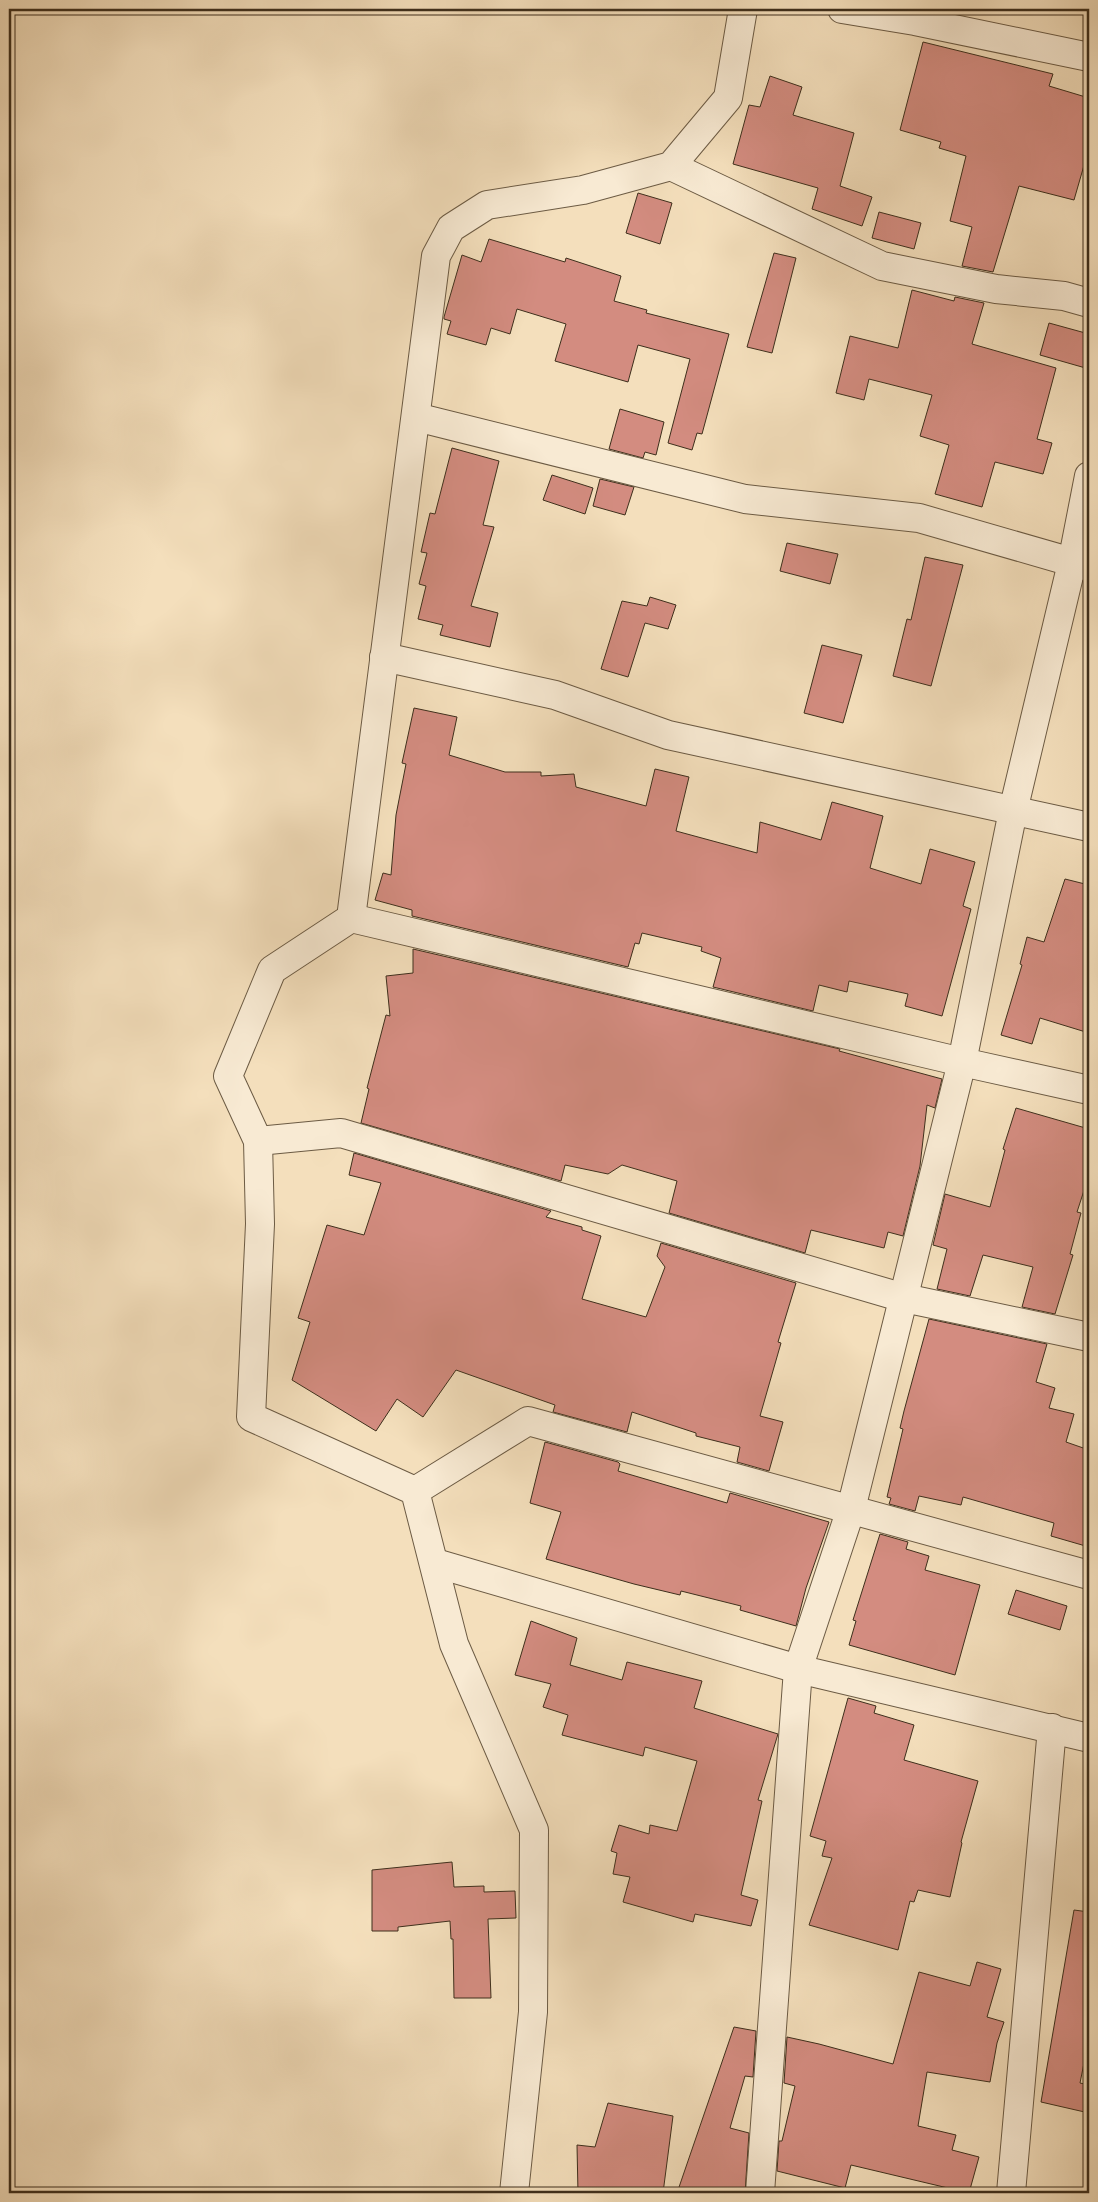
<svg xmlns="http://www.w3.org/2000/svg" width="1098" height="2202" viewBox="0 0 1098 2202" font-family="'IM FELL French Canon',serif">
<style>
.building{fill:#d38c80;stroke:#3e2f1c}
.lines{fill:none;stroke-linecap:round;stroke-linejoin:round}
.street-casing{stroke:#6c5b44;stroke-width:30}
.street{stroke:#f8ead3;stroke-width:28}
</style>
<rect width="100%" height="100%" fill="#f4dfbc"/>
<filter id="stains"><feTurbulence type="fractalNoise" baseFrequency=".004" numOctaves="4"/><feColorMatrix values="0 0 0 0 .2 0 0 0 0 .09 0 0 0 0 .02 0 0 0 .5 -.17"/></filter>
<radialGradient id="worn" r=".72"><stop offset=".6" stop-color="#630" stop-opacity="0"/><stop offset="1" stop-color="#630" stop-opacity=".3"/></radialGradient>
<g class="building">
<polygon points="923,42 1053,74 1049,86 1089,98 1089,148 1074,200 1019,186 993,272 962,266 972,227 950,221 966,156 939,148 941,142 900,130"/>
<polygon points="770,76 802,87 793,115 854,133 840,186 872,197 862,226 812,209 818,188 733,164 749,105 760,107"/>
<polygon points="638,193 672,203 660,244 626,233"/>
<polygon points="879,212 921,223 914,249 872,238"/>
<polygon points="489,239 565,262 566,258 621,276 614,301 647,310 646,313 729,334 702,434 697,433 692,450 668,443 690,359 638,345 628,382 555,361 566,324 517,309 510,334 491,328 486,345 447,334 451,321 444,319 444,317 462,255 481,262"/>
<polygon points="774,253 796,258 772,353 747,347"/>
<polygon points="912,290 954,301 955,297 984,303 972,344 1056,368 1037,439 1052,443 1043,474 995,462 982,507 935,494 949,445 920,436 932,395 869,379 864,400 836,393 850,336 898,348"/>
<polygon points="1049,323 1089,334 1089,369 1040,355"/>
<polygon points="620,409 664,422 656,455 645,452 643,458 609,449"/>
<polygon points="452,448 499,461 483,525 494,527 471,606 498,613 490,647 440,635 443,625 418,619 426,586 419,584 427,553 421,552 430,513 435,514"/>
<polygon points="552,475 593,488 585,514 543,500"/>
<polygon points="600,479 634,487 625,515 593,506"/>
<polygon points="787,543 838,554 830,584 780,571"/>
<polygon points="925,557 963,565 931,686 893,676 907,619 911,620"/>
<polygon points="650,597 676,605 668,629 645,623 628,677 601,669 622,601 647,606"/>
<polygon points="822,645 862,655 843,723 804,713"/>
<polygon points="414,708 457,717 449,755 505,772 541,772 541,776 574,774 576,787 646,806 655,769 689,777 676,831 757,853 760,822 821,840 832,802 883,816 870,868 921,884 930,849 975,862 963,906 971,909 942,1016 905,1006 908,994 849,981 847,992 819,985 813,1011 713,987 721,958 701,951 702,947 642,933 639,944 635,943 628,967 412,916 412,910 375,900 383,873 391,875 396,815 406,764 402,763"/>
<polygon points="1065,879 1089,885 1089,1033 1040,1018 1032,1044 1001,1035 1022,965 1020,964 1027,937 1044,942"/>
<polygon points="413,949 840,1049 839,1051 942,1079 935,1108 927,1105 920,1166 903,1236 888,1232 884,1248 811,1230 805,1253 669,1213 677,1181 622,1165 608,1174 565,1165 561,1181 361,1123 369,1089 367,1088 386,1015 390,1016 386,976 413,973"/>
<polygon points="1016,1108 1089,1129 1089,1175 1077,1212 1081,1213 1070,1254 1073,1255 1055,1314 1022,1307 1033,1267 983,1255 970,1296 937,1289 947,1249 933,1245 945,1194 990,1207 1005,1150 1003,1149"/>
<polygon points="354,1153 551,1211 546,1217 582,1227 582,1230 601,1236 582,1299 646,1317 665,1267 657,1256 661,1243 796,1283 778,1342 781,1343 760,1416 783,1422 769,1471 737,1462 740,1447 696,1436 696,1433 632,1412 627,1432 553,1412 555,1405 456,1370 423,1417 397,1399 376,1431 292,1380 310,1322 298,1318 327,1225 364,1235 381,1183 349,1175"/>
<polygon points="929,1319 1047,1344 1036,1382 1055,1388 1049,1408 1074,1414 1066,1442 1089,1450 1089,1547 1051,1536 1054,1523 963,1497 961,1505 919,1496 915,1511 889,1504 891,1498 887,1497 903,1429 900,1428 904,1411"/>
<polygon points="545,1442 618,1462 620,1464 618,1471 727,1503 730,1493 829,1522 806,1588 796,1626 740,1610 741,1606 681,1591 680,1595 634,1584 546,1559 561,1512 530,1503"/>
<polygon points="880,1534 908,1542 906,1549 929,1556 925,1570 980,1585 955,1675 849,1645 856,1621 853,1620"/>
<polygon points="1016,1590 1067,1606 1060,1630 1008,1614"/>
<polygon points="531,1621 577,1638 570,1665 622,1680 627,1662 702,1681 694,1708 778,1734 758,1800 762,1801 741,1895 758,1900 751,1926 695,1914 693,1922 623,1902 630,1877 613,1874 617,1853 611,1851 619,1825 649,1834 650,1825 677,1831 697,1761 645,1747 643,1756 562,1735 568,1715 543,1707 551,1684 515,1675"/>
<polygon points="848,1698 876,1706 874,1713 914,1725 904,1760 978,1781 961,1842 962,1843 950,1897 918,1890 914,1902 910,1901 898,1950 809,1925 832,1858 822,1856 826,1841 810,1836"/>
<polygon points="452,1862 454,1887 484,1886 484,1892 515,1891 516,1918 488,1919 491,1998 454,1998 453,1939 451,1939 450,1921 398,1927 398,1931 372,1931 372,1870"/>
<polygon points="1074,1910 1089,1912 1089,2038 1080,2083 1089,2085 1089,2113 1041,2102"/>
<polygon points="977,1962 1001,1969 987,2017 1004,2022 997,2043 990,2082 927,2072 918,2126 956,2135 952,2150 979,2157 969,2193 851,2165 845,2188 777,2171 779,2141 782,2141 795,2086 784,2083 787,2037 819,2044 893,2064 919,1972 970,1986"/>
<polygon points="734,2027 756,2031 753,2077 745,2076 730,2128 749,2133 745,2193 677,2193"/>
<polygon points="608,2103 673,2116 663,2193 578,2193 577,2145 595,2147"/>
</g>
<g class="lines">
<g class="street-casing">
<g id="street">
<polyline points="842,9 915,21 1089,57"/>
<polyline points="671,166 882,266 996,289 1064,296 1089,303"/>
<polyline points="416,417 745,499 919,518 1089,567"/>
<polyline points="384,657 555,695 668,735 1089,827"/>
<polyline points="351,918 962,1062 1089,1090"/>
<polyline points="258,1141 341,1133 904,1298 1089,1337"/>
<polyline points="415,1491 528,1421 1089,1575"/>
<polyline points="435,1563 798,1669 1089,1738"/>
<polyline points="514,2193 533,2012 534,1830 454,1644 415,1491 251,1417 260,1224 258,1141 228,1076 272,970 351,918 436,256 451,228 487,205 583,190 671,166 728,98 743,9"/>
<polyline points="760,2193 798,1669 851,1509 962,1062 1013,811 1072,563 1089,476"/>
<polyline points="1011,2193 1052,1728"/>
</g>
</g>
<use href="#street" class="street"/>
</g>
<rect width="1098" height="2202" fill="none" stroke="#f4dfbc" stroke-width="30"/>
<rect x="10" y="10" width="1078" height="2182" fill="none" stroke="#3e2f1c" stroke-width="2.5"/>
<rect x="15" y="15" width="1068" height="2172" fill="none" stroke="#3e2f1c"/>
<rect width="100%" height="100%" filter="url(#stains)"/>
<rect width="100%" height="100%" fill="url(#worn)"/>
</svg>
